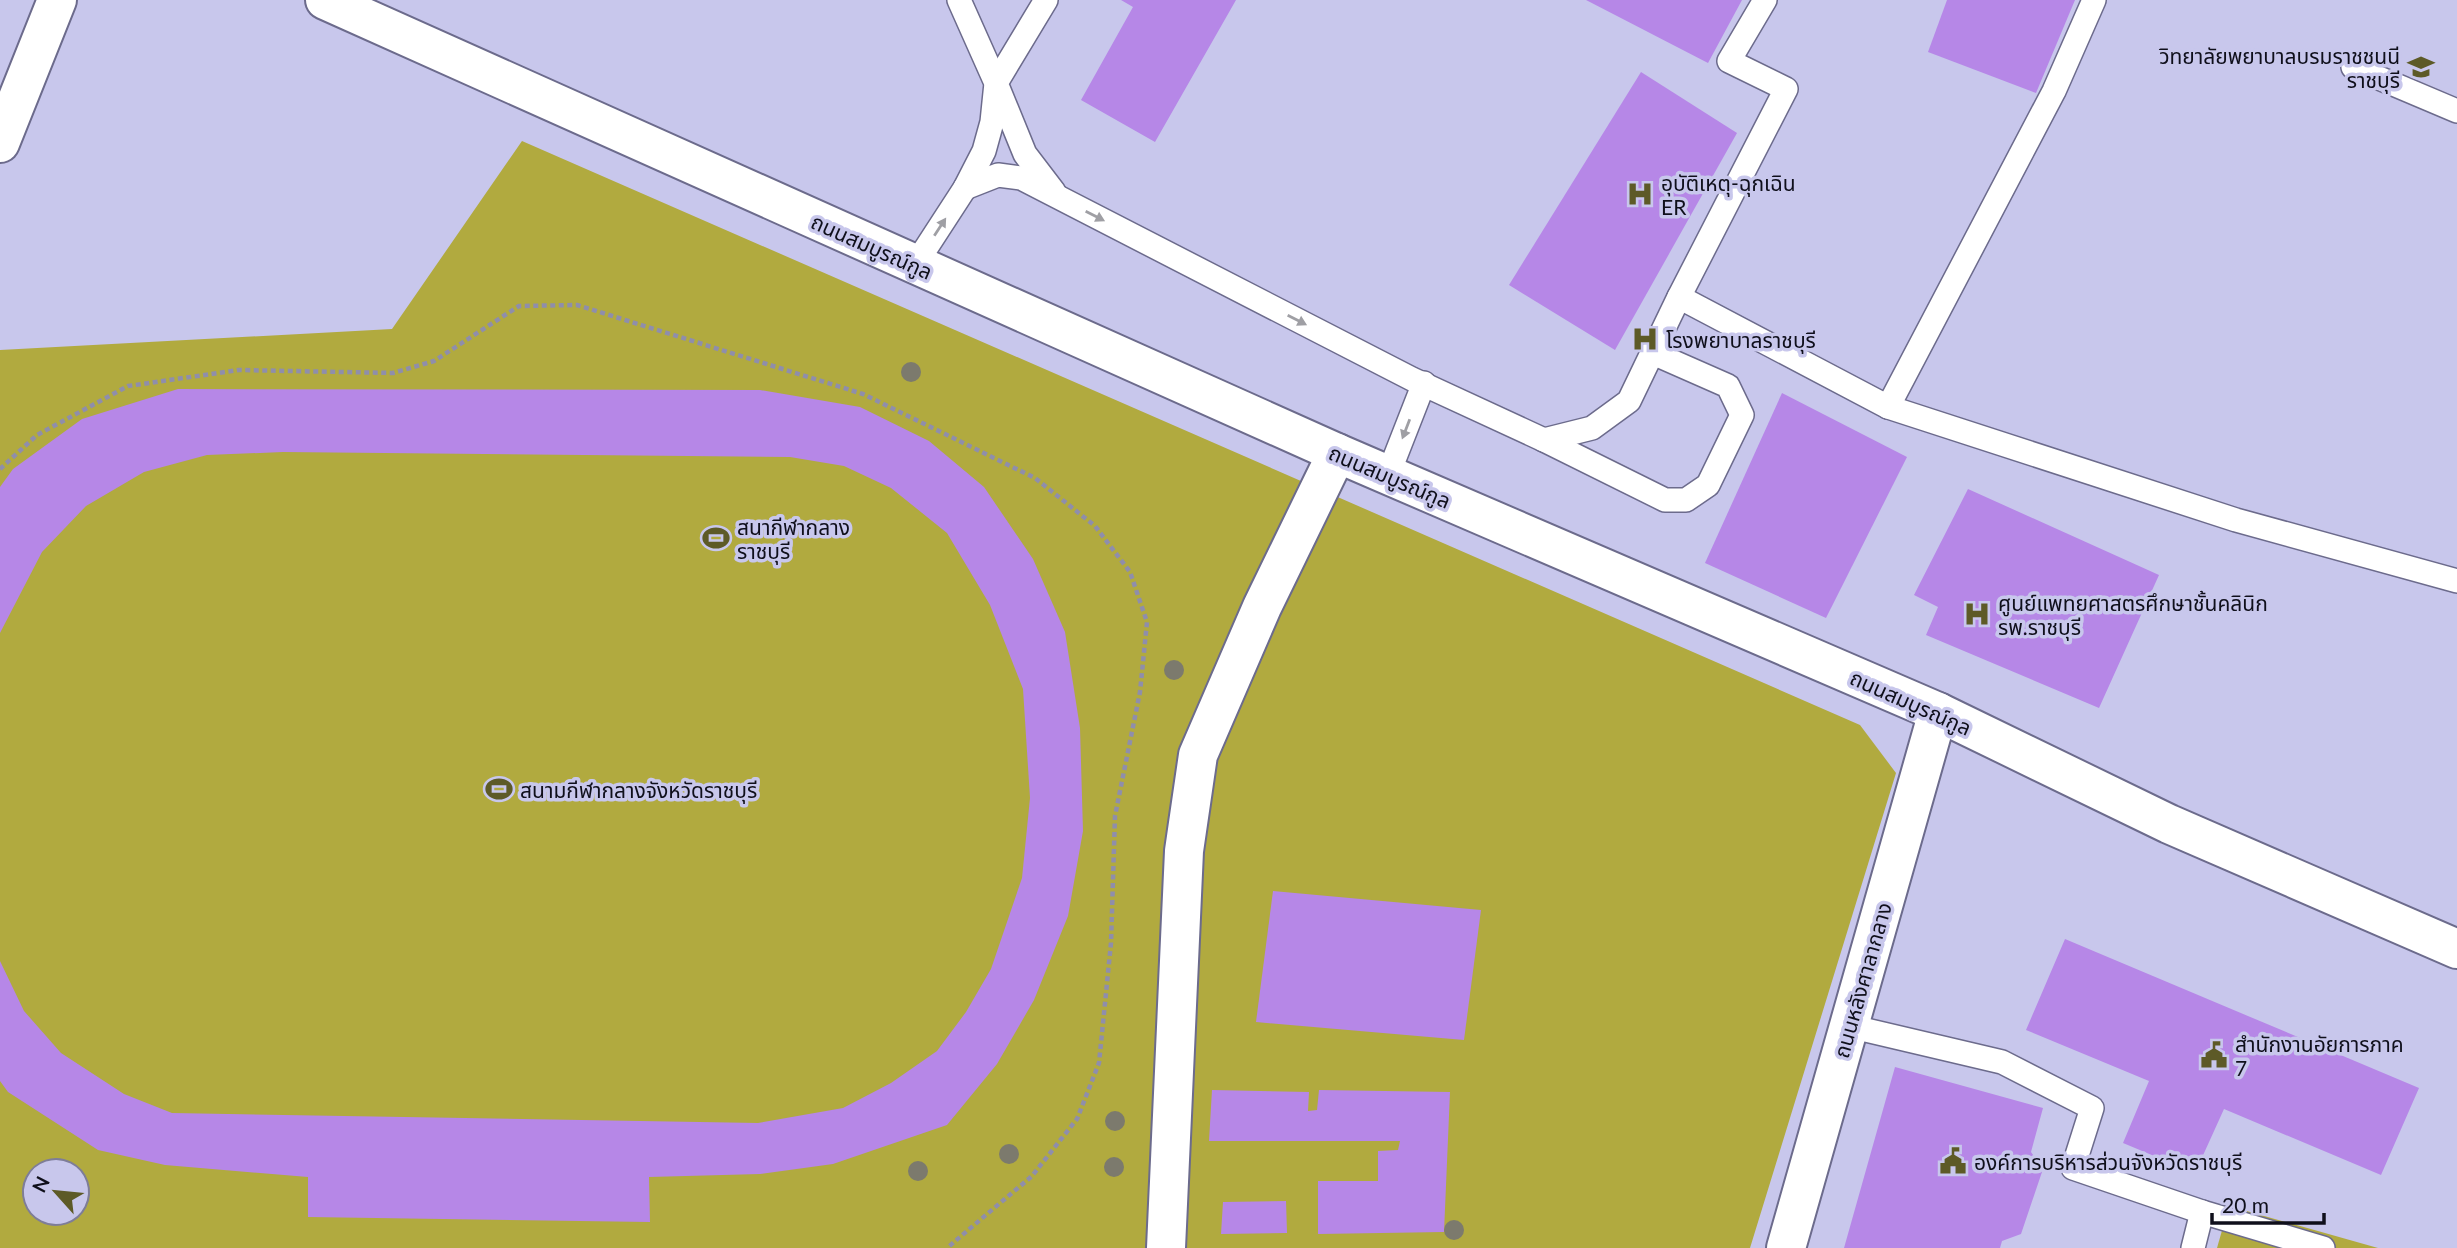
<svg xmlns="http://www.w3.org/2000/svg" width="2457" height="1248" viewBox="0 0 2457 1248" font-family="Lato,'Noto Sans Thai',sans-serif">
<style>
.green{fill:#b1aa3f;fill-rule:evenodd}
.building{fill:#b687e7}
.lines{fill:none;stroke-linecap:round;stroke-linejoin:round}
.lane-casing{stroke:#6c6b8c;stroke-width:26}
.street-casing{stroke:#6c6b8c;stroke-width:42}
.secondary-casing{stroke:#6c6b8c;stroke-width:42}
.path{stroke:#8f8eab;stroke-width:4.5;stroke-dasharray:5 3.5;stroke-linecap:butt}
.lane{stroke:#fff;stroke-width:23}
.street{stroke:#fff;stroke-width:38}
.secondary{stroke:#fff;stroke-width:38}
.tree{fill:#7c7a6d}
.oneway{fill:#9f9fa4}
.labels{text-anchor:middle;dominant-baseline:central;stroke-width:7;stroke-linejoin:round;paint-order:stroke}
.poi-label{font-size:21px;fill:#0f0f1b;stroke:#c8c7ec;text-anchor:start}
.street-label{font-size:21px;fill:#0f0f1b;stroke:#c8c7ec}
</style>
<rect width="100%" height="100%" fill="#c8c7ec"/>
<g class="green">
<path d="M522,141L1860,725L1896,773L1750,1248H0V350L392,329ZM35,1171H77V1213H35Z"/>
<polygon points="2229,1206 2378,1248 2217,1248"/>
</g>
<g class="building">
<polygon points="1121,0 1236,0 1155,142 1081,100 1133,7"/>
<polygon points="1586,0 1742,0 1708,63"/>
<polygon points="1947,0 2075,0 2036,93 1928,52"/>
<polygon points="1641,72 1737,133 1615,350 1509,285"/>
<polygon points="178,389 760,390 860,407 929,441 984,487 1033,559 1065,632 1080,728 1083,831 1068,916 1034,1000 997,1064 947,1125 833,1164 760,1174 649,1177 650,1222 308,1217 308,1177 165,1165 98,1150 8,1092 0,1081 0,961 24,1011 61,1053 124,1094 172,1113 758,1123 843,1108 891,1083 937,1051 966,1012 991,969 1022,878 1030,798 1023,689 990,605 947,533 891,488 844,466 790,457 283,452 207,455 144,472 86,506 42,552 0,633 0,487 13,469 82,419"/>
<polygon points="1782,393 1907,457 1826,618 1705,563"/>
<polygon points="1968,489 2159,575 2099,708 1926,635 1938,607 1914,595"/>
<polygon points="1273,891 1481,910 1464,1040 1256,1022"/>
<polygon points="2065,939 2419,1088 2381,1175 2224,1109 2195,1173 2123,1143 2149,1081 2026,1030"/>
<polygon points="1895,1067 2043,1108 2031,1152 2043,1169 2021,1234 2002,1241 2000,1248 1844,1248"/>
<polygon points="1212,1090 1309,1092 1308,1111 1317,1110 1319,1090 1450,1092 1444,1232 1318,1234 1318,1181 1378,1181 1378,1151 1398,1150 1400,1141 1209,1141"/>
<polygon points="1286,1201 1287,1233 1221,1234 1223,1202"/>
</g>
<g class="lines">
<g class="lane-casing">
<g id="lane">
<polyline points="1046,0 996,83 1025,154 1054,192"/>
<polyline points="2353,67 2457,111"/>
<polyline points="965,188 998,175 1021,178 1412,379 1544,440 1592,428 1629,401 1679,297 1786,89 1729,61 1765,0"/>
<polyline points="915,265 965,188 984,151 992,122 996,83 959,0"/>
<polyline points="1679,297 1888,407 2236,520 2457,581"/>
<polyline points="1888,407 2054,91 2094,0"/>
<polyline points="1544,440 1665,500 1686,500 1708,485 1742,415 1728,386 1653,353"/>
<polyline points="1388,475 1424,383"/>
<polyline points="1849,1026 2002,1062 2092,1108 2073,1168 2202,1212 2323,1248"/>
<polyline points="2193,1248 2202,1212"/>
</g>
</g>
<g class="street-casing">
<g id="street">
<polyline points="0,143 57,0"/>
<polyline points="1166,1248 1184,851 1198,755 1262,607 1337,453"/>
</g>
</g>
<g class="secondary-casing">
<g id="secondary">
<polyline points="325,0 1337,453 1938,712 2169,824 2457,949"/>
<polyline points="1786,1248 1938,712"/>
</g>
</g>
<polyline class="path" points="0,469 37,435 128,386 239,370 393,373 434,361 519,306 577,305 863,394 1035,478 1095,526 1130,572 1147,622 1140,692 1115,816 1111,943 1099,1063 1077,1119 1032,1176 947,1248"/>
<use href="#lane" class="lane"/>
<use href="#street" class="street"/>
<use href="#secondary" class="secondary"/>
</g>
<g class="tree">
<circle cx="911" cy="372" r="10"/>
<circle cx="1174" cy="670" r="10"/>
<circle cx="1115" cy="1121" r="10"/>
<circle cx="1009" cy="1154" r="10"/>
<circle cx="1114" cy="1167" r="10"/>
<circle cx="918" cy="1171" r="10"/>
<circle cx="1454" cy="1230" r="10"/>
</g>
<defs><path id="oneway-solid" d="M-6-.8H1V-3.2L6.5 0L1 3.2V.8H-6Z" transform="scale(1.75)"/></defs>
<g class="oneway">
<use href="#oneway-solid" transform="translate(1095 216) rotate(27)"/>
<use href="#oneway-solid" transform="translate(940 227) rotate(-57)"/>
<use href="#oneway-solid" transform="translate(1297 320) rotate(27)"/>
<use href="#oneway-solid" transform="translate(1406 429) rotate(111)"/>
</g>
<defs>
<g id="university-bare" transform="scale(2.1)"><path d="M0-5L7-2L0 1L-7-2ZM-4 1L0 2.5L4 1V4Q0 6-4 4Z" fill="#5d5a27" stroke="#c8c7ec" stroke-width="2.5" paint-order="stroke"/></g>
<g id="hospital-bare" transform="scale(2.1)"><path d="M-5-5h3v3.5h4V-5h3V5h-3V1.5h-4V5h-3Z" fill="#5d5a27" stroke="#c8c7ec" stroke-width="2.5" paint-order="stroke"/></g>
<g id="stadium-bare" transform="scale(2.1)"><path d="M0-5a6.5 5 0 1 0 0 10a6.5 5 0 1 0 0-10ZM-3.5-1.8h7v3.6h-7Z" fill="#5d5a27" stroke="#c8c7ec" stroke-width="2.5" paint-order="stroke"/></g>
<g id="civic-bare" transform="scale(2.1)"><path d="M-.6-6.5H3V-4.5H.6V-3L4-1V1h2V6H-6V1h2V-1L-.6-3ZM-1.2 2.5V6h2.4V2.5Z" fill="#5d5a27" stroke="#c8c7ec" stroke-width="2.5" paint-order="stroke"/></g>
</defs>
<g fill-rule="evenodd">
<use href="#university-bare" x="2421" y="67"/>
<use href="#hospital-bare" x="1640" y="194"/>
<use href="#hospital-bare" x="1645" y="339"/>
<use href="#stadium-bare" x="716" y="538"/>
<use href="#hospital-bare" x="1977" y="614"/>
<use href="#stadium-bare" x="499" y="789"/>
<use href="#civic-bare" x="2214" y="1055"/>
<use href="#civic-bare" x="1953" y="1161"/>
</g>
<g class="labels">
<g class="poi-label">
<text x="2400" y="55" text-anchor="end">วิทยาลัยพยาบาลบรมราชชนนี<tspan x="2400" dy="24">ราชบุรี</tspan></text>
<text x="1661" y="182">อุบัติเหตุ-ฉุกเฉิน<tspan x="1661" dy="24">ER</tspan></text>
<text x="1666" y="339">โรงพยาบาลราชบุรี</text>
<text x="737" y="526">สนากีฬากลาง<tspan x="737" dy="24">ราชบุรี</tspan></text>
<text x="1998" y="602">ศูนย์แพทยศาสตรศึกษาชั้นคลินิก<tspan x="1998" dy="24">รพ.ราชบุรี</tspan></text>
<text x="520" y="789">สนามกีฬากลางจังหวัดราชบุรี</text>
<text x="2235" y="1043">สำนักงานอัยการภาค<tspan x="2235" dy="24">7</tspan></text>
<text x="1974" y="1161">องค์การบริหารส่วนจังหวัดราชบุรี</text>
</g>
<g class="street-label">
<text transform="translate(872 246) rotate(24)">ถนนสมบูรณ์กูล</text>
<text transform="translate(1390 476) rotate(23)">ถนนสมบูรณ์กูล</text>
<text transform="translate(1911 702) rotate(24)">ถนนสมบูรณ์กูล</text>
<text transform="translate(1862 980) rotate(-74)">ถนนหลังศาลากลาง</text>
</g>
</g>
<g transform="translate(56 1192) rotate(297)"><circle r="33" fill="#c8c7ec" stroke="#7e7d98" stroke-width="2"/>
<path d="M0-5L12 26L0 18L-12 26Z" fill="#5d5a27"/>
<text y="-10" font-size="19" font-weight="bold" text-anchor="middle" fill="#0f0f1b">N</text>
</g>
<path d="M2212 1213v10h112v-10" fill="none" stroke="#0f0f1b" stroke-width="3.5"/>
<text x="2222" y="1213" font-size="21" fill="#0f0f1b" stroke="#c8c7ec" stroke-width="5" paint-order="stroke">20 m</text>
</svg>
